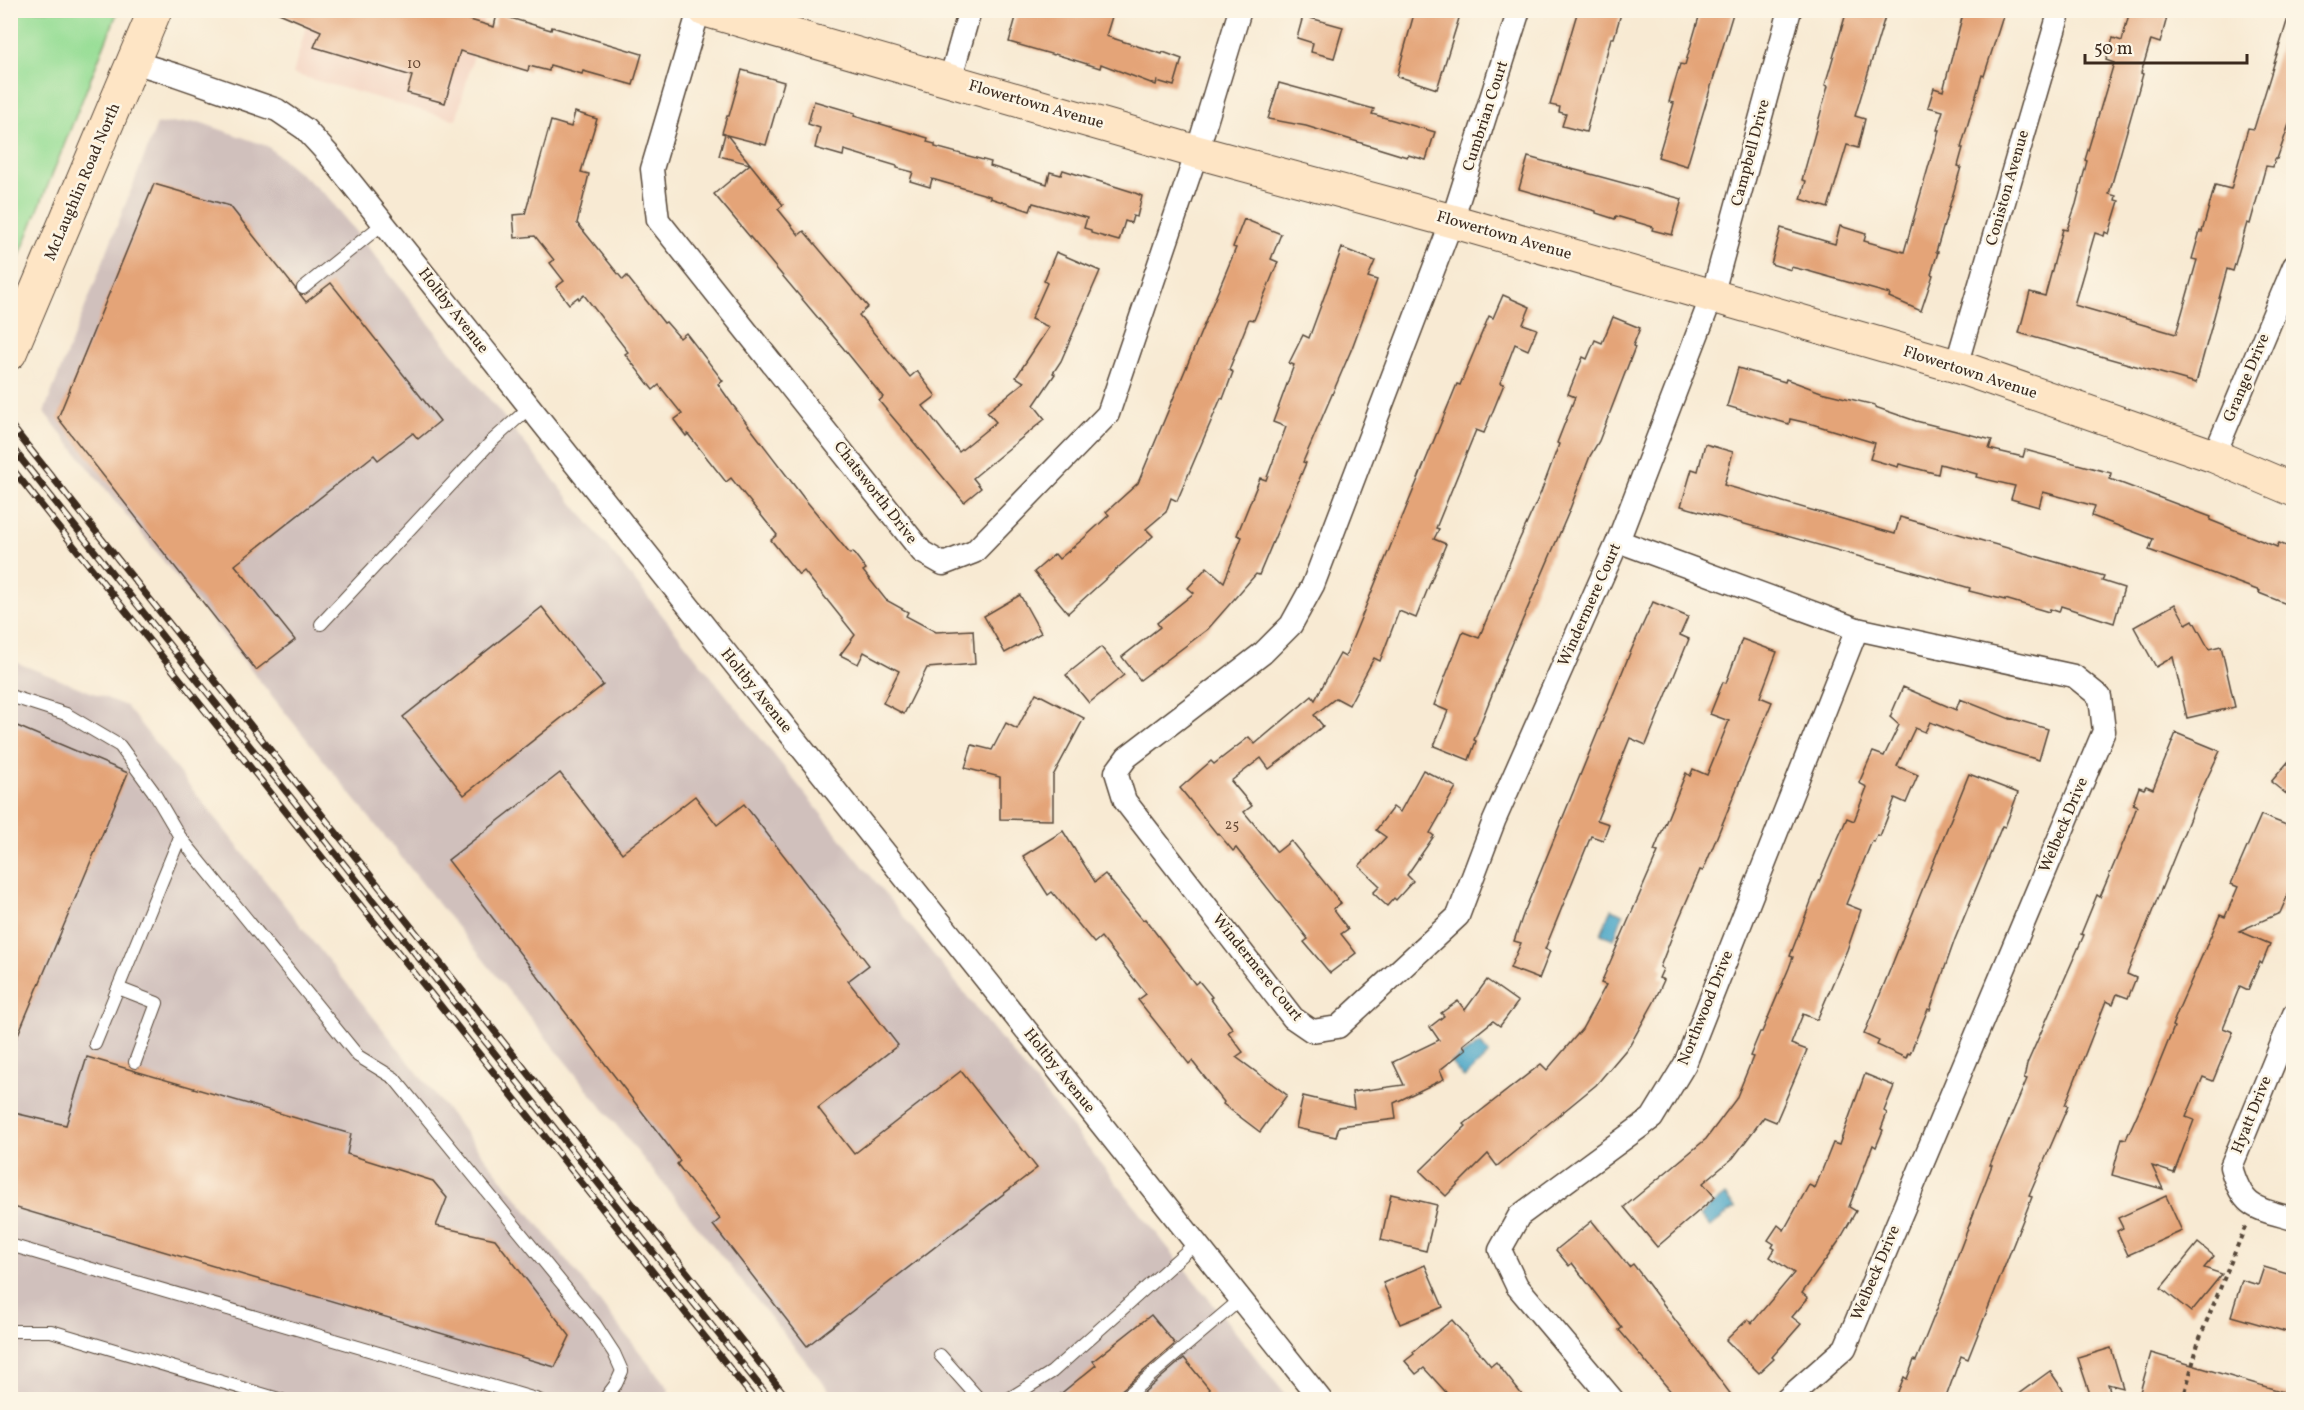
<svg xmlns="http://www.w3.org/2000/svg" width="2304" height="1410" viewBox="0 0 2304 1410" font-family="Vollkorn,serif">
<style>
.built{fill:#f4d3c1}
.industrial{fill:#d0c0bc}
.green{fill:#99de97;stroke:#6a845a;stroke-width:1.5}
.water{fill:#49a6c7;stroke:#426872;stroke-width:1.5}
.building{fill:#e4a478}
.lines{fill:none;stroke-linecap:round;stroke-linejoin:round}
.lane-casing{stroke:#574739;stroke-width:14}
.street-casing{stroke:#574739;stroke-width:25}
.secondary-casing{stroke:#574739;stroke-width:35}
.path{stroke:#574739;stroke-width:4;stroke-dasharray:4.5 4.5;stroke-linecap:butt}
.lane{stroke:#fff;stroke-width:12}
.street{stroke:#fff;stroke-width:22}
.secondary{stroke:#fee5c5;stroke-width:33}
.rail-casing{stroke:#3b2a1e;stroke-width:7}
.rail{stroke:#fcf5e5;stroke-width:4.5;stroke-dasharray:14;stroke-linecap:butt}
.labels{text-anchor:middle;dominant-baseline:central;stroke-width:5;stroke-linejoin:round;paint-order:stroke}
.number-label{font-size:14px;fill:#654834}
.street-label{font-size:16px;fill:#3b2a1e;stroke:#fcf5e5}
</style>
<rect width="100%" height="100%" fill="#fcf5e5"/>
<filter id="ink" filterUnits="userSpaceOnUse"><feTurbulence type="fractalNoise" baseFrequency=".0167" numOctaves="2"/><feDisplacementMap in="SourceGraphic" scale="12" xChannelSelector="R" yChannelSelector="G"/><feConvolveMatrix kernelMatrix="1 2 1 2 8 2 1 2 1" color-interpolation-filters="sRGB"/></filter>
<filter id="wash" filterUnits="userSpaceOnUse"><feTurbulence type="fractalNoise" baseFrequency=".008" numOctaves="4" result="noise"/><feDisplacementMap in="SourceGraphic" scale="24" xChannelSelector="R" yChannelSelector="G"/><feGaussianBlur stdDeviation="1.35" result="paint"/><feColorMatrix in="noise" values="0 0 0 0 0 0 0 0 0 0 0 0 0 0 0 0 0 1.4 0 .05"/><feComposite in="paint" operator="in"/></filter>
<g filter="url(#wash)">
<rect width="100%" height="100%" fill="#f8ead3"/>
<polygon class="built" points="310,11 486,11 456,120 293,74"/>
<g class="industrial">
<polygon points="199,122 267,146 327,196 1289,1399 836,1399 44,412 157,124"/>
<polygon points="10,660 126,706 669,1389 666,1399 11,1399"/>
</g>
<polygon class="green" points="11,10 118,11 11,277 10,11"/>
<g class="water">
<polygon points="1611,909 1623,914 1614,939 1601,934"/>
<polygon points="1480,1043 1489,1054 1464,1078 1451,1063"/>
<polygon points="1725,1195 1735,1208 1710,1227 1700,1215"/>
</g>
<g id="blocks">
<g class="building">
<polygon points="272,10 436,10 494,27 497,14 551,30 552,27 642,54 633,85 583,71 582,74 550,65 549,71 529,66 528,71 460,51 445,103 407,93 412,76 314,47 321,31"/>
<polygon points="1018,10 1054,10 1078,17 1079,10 1114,10 1106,36 1162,54 1163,52 1182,59 1174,86 1157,81 1156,85 1101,64 1100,68 1055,54 1054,55 1009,42"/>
<polygon points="1415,10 1454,10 1453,14 1460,15 1437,89 1397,76"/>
<polygon points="1578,10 1622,10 1614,38 1611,38 1586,132 1562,126 1566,114 1559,112 1560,107 1550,105"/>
<polygon points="1701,10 1734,10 1687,166 1658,157 1674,103 1669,102 1680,64 1685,65"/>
<polygon points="1847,10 1887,10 1855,116 1865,119 1858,148 1847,145 1828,208 1801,199 1806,181 1802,180 1828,86 1825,85"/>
<polygon points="1964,10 2005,10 1984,76 1982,75 1961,148 1963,148 1958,166 1961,167 1936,252 1938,252 1931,274 1933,275 1921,311 1889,297 1890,294 1808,271 1791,267 1791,270 1771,264 1781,228 1835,244 1840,226 1866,234 1864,241 1904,252 1939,130 1937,130 1943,111 1928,107 1934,88 1943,91"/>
<polygon points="2130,10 2169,10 2160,43 2151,40 2141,73 2143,74 2109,194 2116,196 2115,200 2119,201 2109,234 2105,232 2104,236 2095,233 2074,305 2176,334 2197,260 2192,259 2200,231 2202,232 2215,185 2231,189 2248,128 2254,129 2289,15 2294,16 2294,110 2277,159 2275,159 2273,167 2266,166 2250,224 2247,223 2233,271 2227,269 2196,383 2019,333 2030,292 2045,296 2063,229 2067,230 2076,204 2087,161 2085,160 2114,63 2106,60 2113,38 2122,41"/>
<polygon points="1303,16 1343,27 1334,58 1311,52 1313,43 1297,38"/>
<polygon points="742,70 784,82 766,145 727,135 783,205 778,209 799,235 804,231 868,307 859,315 910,377 917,371 936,396 923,406 959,452 996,422 987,412 1024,382 1016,377 1049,327 1031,319 1047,283 1044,281 1056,252 1100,271 1061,361 1053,373 1055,374 1034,405 1045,419 973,478 981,488 964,502 879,401 883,397 849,355 714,194 750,164 719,156 725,134 722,133 727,116 729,116"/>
<polygon points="1279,83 1374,109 1372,114 1435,132 1426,160 1408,155 1407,157 1306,126 1268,119"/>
<polygon points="814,101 855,113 854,116 928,138 927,142 935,144 935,147 991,162 990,166 1047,184 1050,172 1061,175 1063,170 1133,192 1142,196 1137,217 1133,216 1131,223 1125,221 1119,241 1091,233 1091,230 1084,228 1087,218 1033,203 1030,211 990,198 990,196 932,179 930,187 910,181 913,172 897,168 897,166 844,150 843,156 815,148 820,128 808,124"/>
<polygon points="575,112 597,119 581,172 589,174 577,223 623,280 627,276 629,279 664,323 666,322 680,338 686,333 723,381 718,384 732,404 803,497 850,554 853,552 866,569 863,571 886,600 908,612 906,616 936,632 973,630 975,664 927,668 904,714 883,703 899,671 864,652 858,664 840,655 855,635 804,571 799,575 771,540 777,535 731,478 726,482 688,434 686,436 674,420 682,414 659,385 653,390 625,354 628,352 584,295 579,299 578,297 569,304 556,287 564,281 550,263 554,260 535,236 515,238 513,215 525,214 551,121 571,127"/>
<polygon points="1528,157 1682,199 1672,235 1652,230 1653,227 1616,216 1615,219 1596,213 1596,211 1519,189"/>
<polygon points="154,184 230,206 306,302 331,283 440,421 418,439 413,433 378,460 374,455 235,565 295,640 256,670 58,418"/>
<polygon points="1244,219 1281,234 1271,259 1278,262 1254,320 1249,319 1229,370 1233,372 1223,399 1221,398 1177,501 1171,498 1166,512 1146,529 1153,536 1068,613 1034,572 1055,554 1059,559 1083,539 1109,515 1106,512 1138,483 1236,248 1233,247"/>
<polygon points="1342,248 1375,261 1368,277 1377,280 1352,348 1303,462 1306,463 1259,575 1256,574 1208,629 1140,680 1122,657 1160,627 1157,623 1194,593 1188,588 1207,567 1224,582 1242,537 1237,535 1260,478 1266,480 1286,427 1273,422 1294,365 1289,363 1303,335 1309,338"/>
<polygon points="1503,295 1530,307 1523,324 1537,329 1528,350 1515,344 1500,383 1504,384 1484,433 1476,430 1436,528 1439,529 1434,539 1446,544 1416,618 1399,611 1380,661 1374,658 1349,705 1336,698 1314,715 1323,726 1293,751 1269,769 1261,758 1231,781 1252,806 1244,812 1277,852 1291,841 1341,903 1333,909 1348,929 1341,934 1356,953 1330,973 1304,942 1308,939 1236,848 1233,851 1218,833 1217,834 1180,788 1211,761 1214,764 1249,737 1255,744 1312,696 1315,700 1340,654 1345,657 1457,384 1460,385 1489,316 1493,318"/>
<polygon points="1613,317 1640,328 1633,346 1635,347 1599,441 1590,456 1568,514 1508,654 1474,740 1476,741 1469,760 1434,746 1448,711 1434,705 1463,632 1479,638 1517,545 1541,492 1559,444 1557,443 1575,397 1568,394 1583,357 1587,359 1595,340 1602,343"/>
<polygon points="1738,368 1785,382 1786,379 1821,392 1875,405 1875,407 1916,421 1992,440 1989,449 2023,457 2025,450 2111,473 2110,479 2211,517 2210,520 2277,547 2279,543 2294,549 2294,607 2259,593 2260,591 2149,550 2153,539 2092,516 2095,506 2043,492 2039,507 2011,499 2015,486 1976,477 1977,474 1940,464 1938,474 1899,464 1898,467 1870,459 1875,443 1812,424 1790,419 1789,424 1727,406"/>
<polygon points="1705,444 1733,452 1724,485 1895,534 1900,517 2104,576 2102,581 2124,588 2114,623 2061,606 2059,612 2050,609 2049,612 2005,599 2005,600 1969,591 1970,588 1681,506 1692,469 1698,471"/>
<polygon points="1020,595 1041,633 1005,653 984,616"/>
<polygon points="1653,602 1688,617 1680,635 1689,639 1646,745 1630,738 1597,820 1609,824 1603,840 1591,836 1545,949 1550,951 1539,979 1510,968 1521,943 1514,941 1523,915 1630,653"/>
<polygon points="2175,604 2186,624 2193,620 2209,649 2221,646 2235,707 2187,718 2173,657 2156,667 2134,627"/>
<polygon points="542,607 603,685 464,795 403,717"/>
<polygon points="1742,639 1777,652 1760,697 1772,702 1703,871 1700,870 1678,921 1660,967 1663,969 1659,978 1664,980 1654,1002 1630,1045 1596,1085 1497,1166 1488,1154 1446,1196 1420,1171 1466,1126 1464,1124 1541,1064 1547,1070 1582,1029 1606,985 1601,983 1658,852 1654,851 1686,773 1690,776 1693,769 1707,775 1729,721 1710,714 1723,682 1726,683"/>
<polygon points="1101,647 1124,675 1089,703 1066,675"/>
<polygon points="1903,687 1956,710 1960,699 2010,719 2010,718 2048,729 2039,760 1985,744 1930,722 1925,732 1915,728 1897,766 1918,775 1906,803 1895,798 1880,836 1877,835 1874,842 1872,841 1846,904 1861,910 1847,950 1817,1020 1803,1014 1791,1044 1807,1050 1776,1122 1764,1117 1733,1158 1703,1183 1715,1197 1657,1247 1624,1207 1706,1139 1736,1099 1753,1057 1750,1056 1760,1032 1762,1032 1789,968 1793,957 1790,956 1815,891 1847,818 1854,821 1867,787 1859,783 1869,760 1873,752 1884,756 1899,725 1890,717"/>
<polygon points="1036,693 1084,718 1053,776 1053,820 1000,819 1000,777 965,768 972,745 992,750 1006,723 1017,729"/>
<polygon points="10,723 128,773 11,1051 10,1051"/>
<polygon points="2176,733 2220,751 2200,793 2127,974 2136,978 2128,998 2117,994 2113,1004 2106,1001 2065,1105 2068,1106 2029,1196 2032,1197 1968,1359 1961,1356 1945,1400 1910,1400 1897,1394 1904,1377 1907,1379 1914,1360 1916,1361 1945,1289 1992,1165 1990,1165 2027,1079 2024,1078 2027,1064 2084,935 2081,934 2097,895 2100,897 2129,829 2137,806 2133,804 2139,787 2144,789 2146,786 2153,789"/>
<polygon points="2294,755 2294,800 2271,782"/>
<polygon points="1423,770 1456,787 1430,833 1434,836 1407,875 1413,881 1396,900 1394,898 1387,906 1373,893 1380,886 1359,866 1386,837 1376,830 1393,807 1400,812"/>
<polygon points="560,773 622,853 695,796 717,825 744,804 869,965 848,981 898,1045 818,1108 854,1154 961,1071 1037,1168 807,1346 713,1225 720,1219 677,1164 680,1161 448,860"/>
<polygon points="1969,774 2018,793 2005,827 2002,826 1955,939 1930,1010 1928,1009 1910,1054 1908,1053 1906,1058 1877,1045 1879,1041 1864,1034"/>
<polygon points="2261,815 2294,828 2294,881 2280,913 2239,931 2270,944 2262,964 2260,962 2248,990 2240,986 2223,1028 2233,1032 2213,1081 2203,1077 2186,1117 2194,1120 2174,1173 2152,1166 2163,1189 2112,1175 2122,1138 2126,1139 2151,1084 2174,1027 2172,1026 2180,1006 2220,915 2225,917 2238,887 2231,884"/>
<polygon points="1063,831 1095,882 1105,874 1143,920 1145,919 1195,984 1199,981 1212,997 1210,998 1233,1029 1228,1032 1243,1052 1236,1057 1287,1095 1260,1132 1223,1104 1224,1102 1192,1061 1189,1064 1138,1000 1146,994 1101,937 1094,943 1052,892 1048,895 1023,856"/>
<polygon points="1487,980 1518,1002 1500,1026 1493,1021 1463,1045 1466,1049 1440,1070 1444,1079 1394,1103 1396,1119 1339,1126 1336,1137 1296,1128 1303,1096 1354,1108 1352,1092 1404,1085 1393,1062 1439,1040 1430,1027 1444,1016 1441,1013 1458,1001 1465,1010"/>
<polygon points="87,1057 351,1134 347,1154 433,1181 447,1198 436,1226 495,1239 570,1336 555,1367 10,1206 10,1112 66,1125"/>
<polygon points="1865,1074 1894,1086 1884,1111 1887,1113 1881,1129 1883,1130 1876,1147 1873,1145 1849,1207 1856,1211 1839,1241 1802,1293 1808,1298 1792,1317 1801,1324 1772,1357 1774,1359 1759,1373 1726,1340 1748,1319 1752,1323 1794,1273 1770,1257 1775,1249 1772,1247 1774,1244 1768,1240 1778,1225 1784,1230 1809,1185 1815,1188 1833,1143 1839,1145"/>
<polygon points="1391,1194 1437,1205 1426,1251 1381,1240"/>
<polygon points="2166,1196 2182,1231 2128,1255 2117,1231 2123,1228 2118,1218"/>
<polygon points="1592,1221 1629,1267 1633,1264 1649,1285 1735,1400 1678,1400 1619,1330 1622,1328 1596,1294 1572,1263 1569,1266 1556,1250"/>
<polygon points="2198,1243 2214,1256 2204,1268 2222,1274 2191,1312 2161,1288"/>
<polygon points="1425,1265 1443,1307 1400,1324 1383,1283"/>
<polygon points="2264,1267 2294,1276 2294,1334 2231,1316 2242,1280 2258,1285"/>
<polygon points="1151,1315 1175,1344 1117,1394 1114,1400 1053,1400 1096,1365 1093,1361"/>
<polygon points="1452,1320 1491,1366 1496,1362 1526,1400 1453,1400 1424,1368 1416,1374 1405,1361 1414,1354 1413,1352"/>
<polygon points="2111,1348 2123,1388 2108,1384 2113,1400 2092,1400 2078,1358"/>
<polygon points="2151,1353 2294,1395 2293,1400 2151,1400 2153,1396 2140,1392"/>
<polygon points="1184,1358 1218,1400 1135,1400"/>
<polygon points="2050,1371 2070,1400 2010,1400"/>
</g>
</g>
</g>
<g filter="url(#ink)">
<use href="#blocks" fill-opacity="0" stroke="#574739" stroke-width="1.5"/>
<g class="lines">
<g class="lane-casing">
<g id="lane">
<polyline points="303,288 384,223"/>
<polyline points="321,624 492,441 530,407"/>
<polyline points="10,696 66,714 120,746 153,791 180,837 358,1056 394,1078 595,1324 614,1353 622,1371 616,1384 604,1400"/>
<polyline points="118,988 157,1003 135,1062"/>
<polyline points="95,1044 180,837"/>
<polyline points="10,1245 539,1400"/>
<polyline points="10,1331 51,1331 282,1400"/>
<polyline points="940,1355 980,1400"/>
<polyline points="1007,1400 1052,1372 1196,1243"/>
<polyline points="1122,1400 1241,1299"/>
</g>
</g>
<g class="street-casing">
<g id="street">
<polyline points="699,10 652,169 658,220 922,552 943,564 974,552 1108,414 1197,152 1240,10"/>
<polyline points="1519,10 1452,221 1313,585 1291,625 1263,653 1127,757 1116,772 1125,801 1293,1018 1312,1031 1338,1027 1458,916 1494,821 1618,541 1712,296 1790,10"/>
<polyline points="133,62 176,75 277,110 305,129 329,155 1321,1400"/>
<polyline points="950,80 970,10"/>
<polyline points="1956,366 2060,10"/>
<polyline points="2214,456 2294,266"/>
<polyline points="1618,541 1857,629 2074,676 2100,697 2104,731 1845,1348 1786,1400"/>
<path d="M2294,1014L2231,1167C2243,1209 2255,1208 2294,1219"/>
<polyline points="1613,1400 1517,1286 1500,1250 1519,1216 1652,1118 1685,1064 1857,629"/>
</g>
</g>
<g class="secondary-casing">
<g id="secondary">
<polyline points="705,10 1197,152 1452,221 1956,366 2214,456 2294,490"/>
<polyline points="10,353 155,10"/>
</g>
</g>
<polyline class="path" points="2183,1400 2199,1340 2246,1225"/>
<use href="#lane" class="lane"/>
<use href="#street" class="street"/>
<use href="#secondary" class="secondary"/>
<g class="rail-casing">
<g id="rail">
<polyline points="10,424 789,1400"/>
<polyline points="10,445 771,1400"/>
<polyline points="10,466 755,1400"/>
</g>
</g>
<use href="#rail" class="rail"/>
</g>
</g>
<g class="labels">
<g class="number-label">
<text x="414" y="64">10</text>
<text x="1232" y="825">25</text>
</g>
<g class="street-label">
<text transform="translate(1036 105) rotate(16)">Flowertown Avenue</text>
<text transform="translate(1486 116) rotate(-72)">Cumbrian Court</text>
<text transform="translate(1751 153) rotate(-75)">Campbell Drive</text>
<text transform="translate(83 182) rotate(-67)">McLaughlin Road North</text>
<text transform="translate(2008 188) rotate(-74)">Coniston Avenue</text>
<text transform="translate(1504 236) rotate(16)">Flowertown Avenue</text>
<text transform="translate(453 311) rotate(52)">Holtby Avenue</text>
<text transform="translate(1970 373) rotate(18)">Flowertown Avenue</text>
<text transform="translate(2247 378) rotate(-67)">Grange Drive</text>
<text transform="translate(875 493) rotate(52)">Chatsworth Drive</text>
<text transform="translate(1590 605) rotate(-66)">Windermere Court</text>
<text transform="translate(756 691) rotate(51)">Holtby Avenue</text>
<text transform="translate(2064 825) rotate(-67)">Welbeck Drive</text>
<text transform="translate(1257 968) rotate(51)">Windermere Court</text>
<text transform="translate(1706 1008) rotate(-68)">Northwood Drive</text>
<text transform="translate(1059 1071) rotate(51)">Holtby Avenue</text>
<text transform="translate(2252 1115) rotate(-68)">Hyatt Drive</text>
<text transform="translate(1876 1273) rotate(-67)">Welbeck Drive</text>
</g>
</g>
<rect width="2304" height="1410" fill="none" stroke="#fcf5e5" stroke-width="36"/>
<path d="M2085 54v9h162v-9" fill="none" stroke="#3b2a1e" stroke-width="3"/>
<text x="2094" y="54" font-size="18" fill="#3b2a1e" stroke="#fcf5e5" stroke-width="4.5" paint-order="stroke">50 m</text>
</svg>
